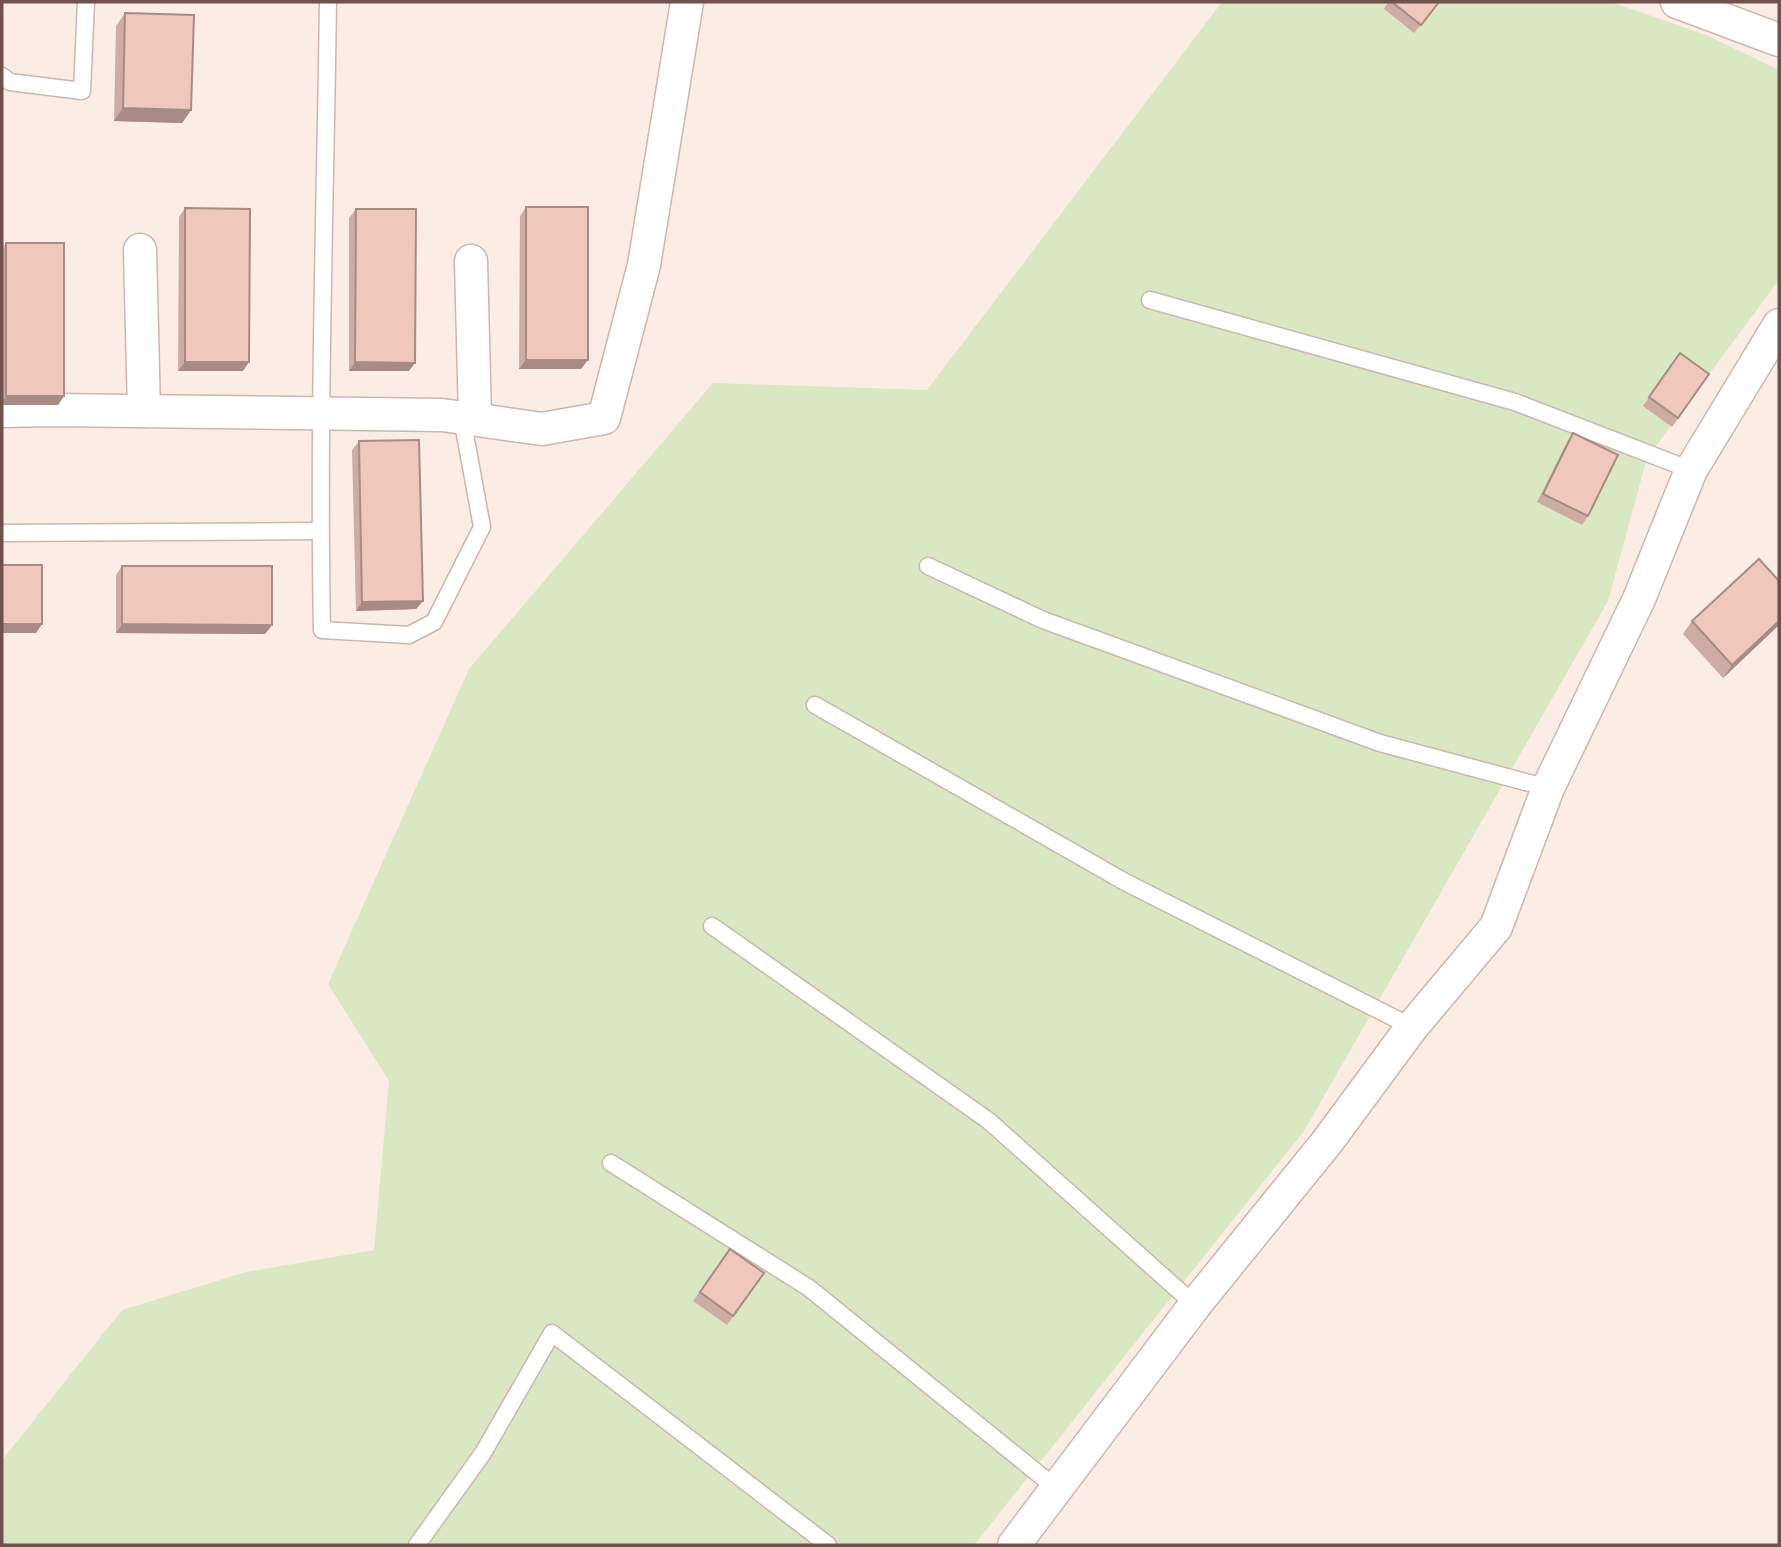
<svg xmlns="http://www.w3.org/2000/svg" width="1781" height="1547" viewBox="0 0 1781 1547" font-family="Ubuntu,sans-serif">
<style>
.green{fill:#d9e7c3}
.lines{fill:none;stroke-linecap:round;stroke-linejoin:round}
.service-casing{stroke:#ceb5ae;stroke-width:19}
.minor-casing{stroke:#ceb5ae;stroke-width:35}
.service{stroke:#fff;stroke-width:16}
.minor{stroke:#fff;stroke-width:32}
.wall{fill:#ceaba3}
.shaded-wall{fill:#a78b84}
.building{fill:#efc7bd;stroke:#a78b84;stroke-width:2}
</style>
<rect width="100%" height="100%" fill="#fbede4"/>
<polygon class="green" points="1222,2 1611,2 1706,35 1779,70 1779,280 1647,458 1608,601 1304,1131 974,1545 2,1545 2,1460 122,1310 246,1272 374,1250 389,1081 328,984 469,669 713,383 927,390"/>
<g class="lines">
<g class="service-casing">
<g id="service">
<path d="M328,2C325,211 318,421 322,630L409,635L434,622L482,527L462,418"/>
<polyline points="2,76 10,82 82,91 86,2"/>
<polyline points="1150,300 1515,402 1691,470"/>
<polyline points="2,533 320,531"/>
<polyline points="928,566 1043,620 1380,743 1548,788"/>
<polyline points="815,705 1125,882 1412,1027"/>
<polyline points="712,926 989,1121 1195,1305"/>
<polyline points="611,1163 809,1288 1056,1488"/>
<polyline points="417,1545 483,1453 552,1333 828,1545"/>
</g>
</g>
<g class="minor-casing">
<g id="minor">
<polyline points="1677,2 1779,40"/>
<polyline points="140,250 144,411"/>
<polyline points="471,261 475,419"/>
<polyline points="2,411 54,410 442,415 542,429 604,418 644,265 687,2"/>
<polyline points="1014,1545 1195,1305 1327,1142 1412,1027 1496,927 1548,788 1639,599 1691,470 1779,325"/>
</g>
</g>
<use href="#service" class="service"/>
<use href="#minor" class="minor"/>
</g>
<g class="wall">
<polygon points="1388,2 1440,2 1414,33 1384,9"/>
<polygon points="125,13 191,110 182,123 114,121 116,26"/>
<polygon points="526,207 581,369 519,369 520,216"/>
<polygon points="185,208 243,371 178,371 179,217"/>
<polygon points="356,209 409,371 349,371 349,218"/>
<polygon points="6,243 64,396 58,405 2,405 2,249"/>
<polygon points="1680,353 1709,374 1672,427 1643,406"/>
<polygon points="1573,433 1588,516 1582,525 1537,502 1567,442"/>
<polygon points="359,441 423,601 416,609 356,611 352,450"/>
<polygon points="122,566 272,625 265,634 116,633 116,575"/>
<polygon points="1779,581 1779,625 1723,678 1683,634 1692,621"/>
<polygon points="730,1249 764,1273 727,1325 693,1301"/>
</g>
<g class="shaded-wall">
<polygon points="123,108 191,110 182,123 114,121"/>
<polygon points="526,360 588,360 581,369 519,369"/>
<polygon points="185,362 249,362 243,371 178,371"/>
<polygon points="355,362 415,363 409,371 349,371"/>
<polygon points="6,396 64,396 58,405 2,405 2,402"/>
<polygon points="423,601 416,609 356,611 362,602"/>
<polygon points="1779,621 1779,625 1723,678 1732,665"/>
<polygon points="2,624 42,624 36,633 2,633"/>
<polygon points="122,624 272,625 265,634 116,633"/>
</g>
<g class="building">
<polygon points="1392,2 1439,2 1421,25"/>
<polygon points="125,13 194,15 191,110 123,108"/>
<rect x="526" y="207" width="62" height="153"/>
<polygon points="185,208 250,209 249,362 185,362"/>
<polygon points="356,209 416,209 415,363 355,362"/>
<rect x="6" y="243" width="58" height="153"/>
<polygon points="1680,353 1709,374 1678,418 1649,397"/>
<polygon points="1573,433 1618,455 1588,516 1543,494"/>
<polygon points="419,440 423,601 362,602 359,441"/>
<polygon points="1759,559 1779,581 1779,621 1732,665 1692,621"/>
<rect x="2" y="565" width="40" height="59"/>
<polygon points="122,566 272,566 272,625 122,624"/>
<polygon points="730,1249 764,1273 733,1316 700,1292"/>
</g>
<rect width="1781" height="1547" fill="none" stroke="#71514b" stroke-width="7"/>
</svg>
